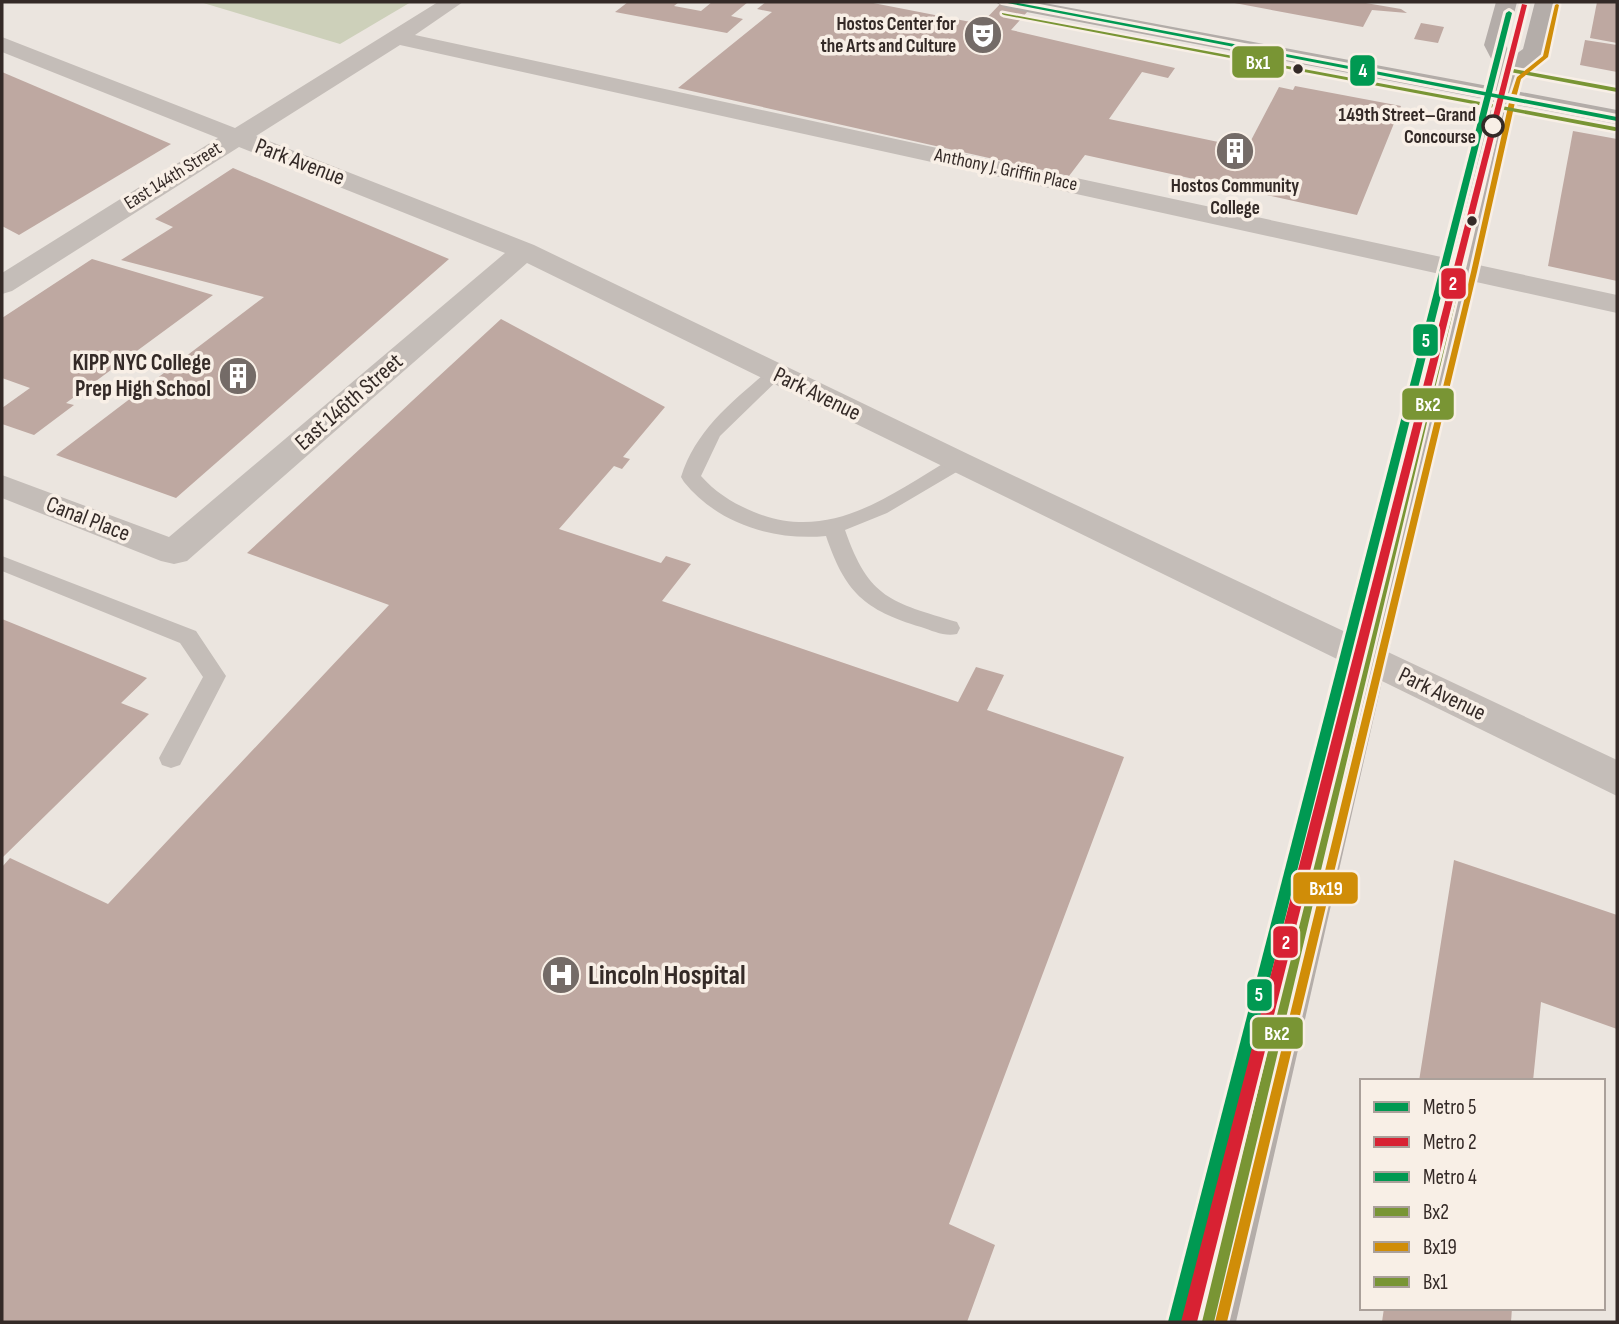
<svg xmlns="http://www.w3.org/2000/svg" width="1619" height="1324" viewBox="0 0 1619 1324" font-family="'Sofia Sans Condensed',sans-serif">
<style>
.green{fill:#cdd0ba}
.building{fill:#bea8a1}
.lines{fill:none;stroke-linecap:round;stroke-linejoin:round}
.lane{fill:#c4bdb8;fill-rule:evenodd}
.street{fill:#c4bdb8;fill-rule:evenodd}
.secondary{fill:#b4ada9;fill-rule:evenodd}
.primary{fill:#b2aca8;fill-rule:evenodd}
.bus-1-casing{stroke:#f8efe6;stroke-width:5}
.bus-2-casing{stroke:#f8efe6;stroke-width:5}
.bus-3-casing{stroke:#f8efe6;stroke-width:5}
.bus-1{fill:#799534;fill-rule:evenodd}
.bus-2{fill:#d08d08;fill-rule:evenodd}
.bus-3{fill:#799534;fill-rule:evenodd}
.metro-1-casing{stroke:#f8efe6;stroke-width:6}
.metro-2-casing{stroke:#f8efe6;stroke-width:6}
.metro-3-casing{stroke:#f8efe6;stroke-width:6}
.metro-1{fill:#009952;fill-rule:evenodd}
.metro-2{fill:#d82233;fill-rule:evenodd}
.metro-3{fill:#009952;fill-rule:evenodd}
.bus-dot{fill:#342a27;stroke:#f8efe6;stroke-width:2.5}
.stop-dot{fill:#f8efe6;stroke:#342a27;stroke-width:3.5}
.labels{text-anchor:middle;dominant-baseline:central;stroke-width:7;stroke-linejoin:round;paint-order:stroke}
.far-poi-label{font-size:19px;font-weight:bold;fill:#342a27;stroke:#f8efe6;text-anchor:end}
.far-stop-label{font-size:19px;font-weight:bold;fill:#342a27;stroke:#f8efe6;text-anchor:end}
.far-street-label{font-size:19px;fill:#342a27;stroke:#f8efe6}
.street-label{font-size:23px;fill:#342a27;stroke:#f8efe6}
.poi-label{font-size:23px;font-weight:bold;fill:#342a27;stroke:#f8efe6;text-anchor:end}
.near-poi-label{font-size:28px;font-weight:bold;fill:#342a27;stroke:#f8efe6;text-anchor:start}
.line-badge{stroke:#f8efe6;stroke-width:2.5}
.badge-label{font-size:19px;text-anchor:middle;font-weight:bold;fill:#fff}
</style>
<rect width="100%" height="100%" fill="#ebe5df"/>
<polygon class="green" points="200,2 411,2 340,44"/>
<g class="building">
<polygon points="628,2 679,2 674,6 701,11 712,2 748,2 731,16 743,19 727,33 615,12"/>
<polygon points="766,2 868,2 981,24 1002,2 1036,2 1011,30 1175,68 1168,78 1142,72 1109,119 1247,148 1279,87 1293,90 1295,86 1401,106 1357,215 1085,155 1069,176 678,88 772,12 757,9"/>
<polygon points="1229,2 1360,2 1401,9 1407,13 1372,10 1363,27"/>
<polygon points="1597,2 1617,2 1617,43 1590,38"/>
<polygon points="1421,23 1444,27 1438,43 1414,39"/>
<polygon points="1585,40 1617,45 1617,72 1580,65"/>
<polygon points="2,72 171,144 19,235 2,226"/>
<polygon points="1573,131 1617,139 1617,281 1548,266"/>
<polygon points="233,168 449,259 176,498 56,455 264,297 121,260 173,227 155,219"/>
<polygon points="92,259 213,295 66,403 74,405 34,435 2,424 2,408 30,388 2,378 2,318"/>
<polygon points="501,319 665,407 623,457 630,459 622,469 614,466 559,529 661,563 666,556 691,564 662,601 958,702 976,667 1004,675 987,710 1124,757 949,1224 995,1245 967,1322 2,1322 2,867 10,858 108,904 389,605 247,553"/>
<polygon points="2,619 147,678 121,703 149,714 2,858"/>
<polygon points="1454,860 1617,915 1617,1029 1541,1002 1533,1081 1419,1081"/>
<polygon points="1384,1308 1512,1308 1511,1322 1382,1322"/>
</g>
<g class="lines">
<g class="lane">
<path d="M776,368L785,373L720,436L701,476C715,492 734,504 754,512C830,543 888,496 951,459H965L968,463L965,467L887,513L845,530C869,599 891,602 957,622L960,628L957,634C945,637 933,631 921,627C864,610 845,592 826,536C774,541 718,524 684,482L681,477C696,429 733,401 770,369Z"/>
<polygon points="2,556 196,631 226,676 180,765 171,768 162,765 159,758 203,677 180,643 2,571"/>
</g>
<polygon class="street" points="438,2 463,2 415,35 1617,295 1617,313 400,45 256,136 534,245 970,455 1617,760 1617,796 527,263 187,561 174,564 161,561 2,498 2,475 169,537 505,253 239,147 12,291 2,294 2,273 218,138 2,52 2,37 235,128"/>
<polygon class="secondary" points="1496,2 1517,2 1506,45 1512,57 1523,49 1535,2 1556,2 1545,52 1519,73 1513,95 1476,269 1236,1322 1180,1322 1497,70 1484,45"/>
<polygon class="primary" points="995,2 1039,2 1617,110 1617,124 1006,8"/>
<g class="bus-1-casing">
<polygon id="bus-1" points="1508,68 1617,88 1617,92 1510,72 1214,1322 1202,1322 1505,70"/>
</g>
<g class="bus-2-casing">
<polygon id="bus-2" points="1557,4 1559,5 1548,57 1521,79 1516,98 1477,272 1227,1322 1215,1322 1471,272 1510,98 1517,77 1543,56 1555,5"/>
</g>
<g class="bus-3-casing">
<polygon id="bus-3" points="1002,13 1615,127 1617,128 1617,130 1615,131 1004,15 1002,14"/>
</g>
<use href="#bus-1" class="bus-1"/>
<use href="#bus-2" class="bus-2"/>
<use href="#bus-3" class="bus-3"/>
<g class="metro-1-casing">
<polygon id="metro-1" points="1509,11 1512,13 1184,1322 1168,1322 1506,13"/>
</g>
<g class="metro-2-casing">
<polygon id="metro-2" points="1522,4 1527,5 1197,1322 1181,1322"/>
</g>
<g class="metro-3-casing">
<polygon id="metro-3" points="1002,2 1013,2 1617,117 1617,121"/>
</g>
<use href="#metro-1" class="metro-1"/>
<use href="#metro-2" class="metro-2"/>
<use href="#metro-3" class="metro-3"/>
</g>
<defs>
<g id="theatre-disc" transform="scale(2.0125)"><circle r="9.5" fill="#746b67" stroke="#f8efe6"/><path d="M-5-5.5Q0-4 5-5.5V0Q5 5 0 6Q-5 5-5 0ZM-3.3-2.5H-1v1.5H-3.3ZM1-2.5H3.3v1.5H1ZM-2.8 1Q0 5.5 2.8 1Z" fill="#fff"/></g>
<g id="building-disc" transform="scale(2.0125)"><circle r="9.5" fill="#746b67" stroke="#f8efe6"/><path d="M-4-6H4V6H1V3H-1V6H-4ZM-2.5-4.3h1.7v1.8h-1.7ZM.8-4.3h1.7v1.8H.8ZM-2.5-1h1.7V.8h-1.7ZM.8-1h1.7V.8H.8Z" fill="#fff"/></g>
<g id="hospital-disc" transform="scale(2.0125)"><circle r="9.5" fill="#746b67" stroke="#f8efe6"/><path d="M-5-5h3v3.5h4V-5h3V5h-3V1.5h-4V5h-3Z" fill="#fff"/></g>
</defs>
<g fill-rule="evenodd">
<use href="#theatre-disc" x="983" y="35"/>
<use href="#building-disc" x="1235" y="151"/>
<use href="#building-disc" x="238" y="376"/>
<use href="#hospital-disc" x="561" y="975"/>
</g>
<g class="bus-dot">
<circle cx="1298" cy="69" r="6"/>
<circle cx="1472" cy="221" r="6"/>
</g>
<circle class="stop-dot" cx="1493" cy="126" r="10"/>
<g class="labels">
<g class="far-poi-label">
<text x="956" y="24">Hostos Center for<tspan x="956" dy="22">the Arts and Culture</tspan></text>
<text x="1235" y="186" text-anchor="middle">Hostos Community<tspan x="1235" dy="22">College</tspan></text>
</g>
<g class="far-stop-label">
<text x="1476" y="115">149th Street–Grand<tspan x="1476" dy="22">Concourse</tspan></text>
</g>
<g class="far-street-label">
<text transform="translate(1006 170) rotate(12)">Anthony J. Griffin Place</text>
<text transform="translate(173 176) rotate(-32)">East 144th Street</text>
</g>
<g class="street-label">
<text transform="translate(300 162) rotate(21)">Park Avenue</text>
<text transform="translate(817 394) rotate(26)">Park Avenue</text>
<text transform="translate(349 402) rotate(-41)">East 146th Street</text>
<text transform="translate(88 519) rotate(21)">Canal Place</text>
<text transform="translate(1442 694) rotate(26)">Park Avenue</text>
</g>
<g class="poi-label">
<text x="211" y="363">KIPP NYC College<tspan x="211" dy="26">Prep High School</tspan></text>
</g>
<g class="near-poi-label">
<text x="588" y="975">Lincoln Hospital</text>
</g>
</g>
<g class="line-badge">
<rect x="1231" y="45" width="54" height="34" rx="7" fill="#799534"/>
<rect x="1349" y="54" width="27" height="33" rx="7" fill="#009952"/>
<rect x="1440" y="267" width="27" height="33" rx="7" fill="#d82233"/>
<rect x="1412" y="323" width="27" height="34" rx="7" fill="#009952"/>
<rect x="1401" y="387" width="54" height="34" rx="7" fill="#799534"/>
<rect x="1292" y="871" width="67" height="34" rx="7" fill="#d08d08"/>
<rect x="1272" y="925" width="27" height="34" rx="7" fill="#d82233"/>
<rect x="1246" y="978" width="27" height="34" rx="7" fill="#009952"/>
<rect x="1251" y="1016" width="53" height="34" rx="7" fill="#799534"/>
</g>
<g class="badge-label">
<text x="1258" y="69">Bx1</text>
<text x="1363" y="77">4</text>
<text x="1453" y="290">2</text>
<text x="1426" y="347">5</text>
<text x="1428" y="411">Bx2</text>
<text x="1326" y="895">Bx19</text>
<text x="1286" y="949">2</text>
<text x="1259" y="1001">5</text>
<text x="1277" y="1040">Bx2</text>
</g>
<rect width="1619" height="1324" fill="none" stroke="#342a27" stroke-width="7"/>
<rect x="1360" y="1079" width="245" height="231" fill="#f8efe6" stroke="#aaa09a" stroke-width="2"/>
<rect x="1374" y="1102" width="35" height="10" fill="#009952" stroke="#aaa09a" stroke-width="2"/>
<text x="1423" y="1114" font-size="21" fill="#342a27">Metro 5</text>
<rect x="1374" y="1137" width="35" height="10" fill="#d82233" stroke="#aaa09a" stroke-width="2"/>
<text x="1423" y="1149" font-size="21" fill="#342a27">Metro 2</text>
<rect x="1374" y="1172" width="35" height="10" fill="#009952" stroke="#aaa09a" stroke-width="2"/>
<text x="1423" y="1184" font-size="21" fill="#342a27">Metro 4</text>
<rect x="1374" y="1207" width="35" height="10" fill="#799534" stroke="#aaa09a" stroke-width="2"/>
<text x="1423" y="1219" font-size="21" fill="#342a27">Bx2</text>
<rect x="1374" y="1242" width="35" height="10" fill="#d08d08" stroke="#aaa09a" stroke-width="2"/>
<text x="1423" y="1254" font-size="21" fill="#342a27">Bx19</text>
<rect x="1374" y="1277" width="35" height="10" fill="#799534" stroke="#aaa09a" stroke-width="2"/>
<text x="1423" y="1289" font-size="21" fill="#342a27">Bx1</text>
</svg>
